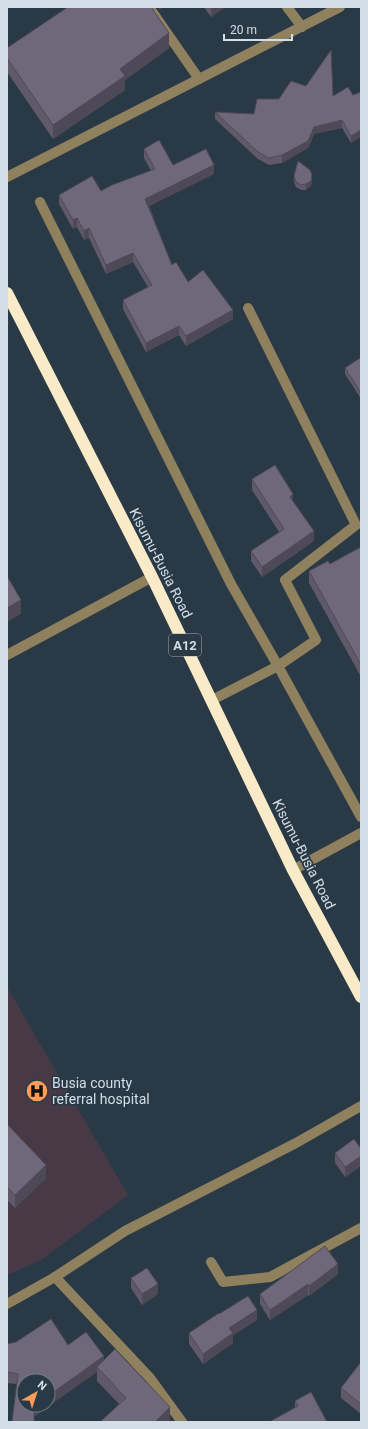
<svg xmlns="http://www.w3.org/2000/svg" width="368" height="1429" viewBox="0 0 368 1429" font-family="Roboto,sans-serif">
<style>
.medical{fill:#483947}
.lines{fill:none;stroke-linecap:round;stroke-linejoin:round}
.minor{stroke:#90815e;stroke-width:10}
.highway{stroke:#f9eac8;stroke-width:12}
.wall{fill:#5f596a}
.shaded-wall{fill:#4e4956}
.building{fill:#6f687b;stroke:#4e4956}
.labels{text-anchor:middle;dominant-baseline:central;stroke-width:3.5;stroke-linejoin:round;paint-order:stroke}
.shield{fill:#293946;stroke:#a1acb6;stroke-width:1}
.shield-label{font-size:13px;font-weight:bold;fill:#d4dee6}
.street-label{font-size:14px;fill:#d4dee6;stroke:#293946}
.poi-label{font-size:14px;fill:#d4dee6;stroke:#293946;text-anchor:start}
</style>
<rect width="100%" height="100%" fill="#293946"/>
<polygon class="medical" points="7,987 128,1195 41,1260 7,1275"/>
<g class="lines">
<g class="minor">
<polyline points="149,7 199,79"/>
<polyline points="287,7 302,27"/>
<polyline points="7,177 340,7"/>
<polyline points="40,202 231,584 278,666 361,817"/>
<polyline points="7,655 152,577"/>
<polyline points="212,700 278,666 316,640 285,580 356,525 248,308"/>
<polyline points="293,870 361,833"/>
<polyline points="211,1262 223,1282 270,1277 361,1228"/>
<polyline points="55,1277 150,1378 182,1422"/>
<polyline points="7,1304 55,1277 125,1231 296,1143 361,1106"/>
</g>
<polyline class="highway" points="7,293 152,577 293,870 361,997"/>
</g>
<g class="wall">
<polygon points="204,7 225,7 211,17"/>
<polygon points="7,48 169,48 125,80 125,90 53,139 7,72"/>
<polygon points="361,92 361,137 351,143 342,128 314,134 308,148 282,163 269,165 258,159 215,119 215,112 254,114 279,99 353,95"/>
<polygon points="144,149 173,165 214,174 149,206 172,265 188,282 233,319 186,346 179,335 146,352 123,309 123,300 148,287 133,262 106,274 89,238 84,240 77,227 73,229 59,204 59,195 101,191 151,171 144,158"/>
<polygon points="294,176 312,181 311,186 306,190 301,190 296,187 294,182"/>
<polygon points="361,359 361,399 345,374 345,368"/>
<polygon points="252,479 293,502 314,541 262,577 251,561 251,551 279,532 252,490"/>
<polygon points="361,547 361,675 360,675 309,583 309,571 330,564"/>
<polygon points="7,1124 46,1178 15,1208 7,1200"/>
<polygon points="361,1149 361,1166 345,1177 335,1163 335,1153"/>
<polygon points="338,1274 309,1296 308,1295 270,1320 260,1304 260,1294"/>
<polygon points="131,1278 158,1294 142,1305 131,1288"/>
<polygon points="219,1314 257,1320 233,1335 233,1343 203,1364 189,1344 189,1333"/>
<polygon points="7,1344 68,1345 104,1360 170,1422 119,1404 97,1381 97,1372 17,1384 7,1383"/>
<polygon points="361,1362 361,1414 341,1398 341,1388"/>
<polygon points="295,1401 327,1422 295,1408"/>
</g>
<g class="shaded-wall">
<polygon points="159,7 164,7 159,10"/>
<polygon points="211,7 225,7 211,17"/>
<polygon points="169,33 169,48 125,80 125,90 53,139 53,125 120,69"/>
<polygon points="342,120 342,128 314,134 308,148 282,163 282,155 314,127"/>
<polygon points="361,130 361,137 351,143 351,136"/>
<polygon points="214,165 214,174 145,208 145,199"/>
<polygon points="312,175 312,181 311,186 306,190 306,184"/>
<polygon points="77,218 77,227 73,229 73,220"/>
<polygon points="89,228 89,238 84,240 84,231"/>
<polygon points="133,253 133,262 106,274 106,265"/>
<polygon points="233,310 233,319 186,346 186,336"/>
<polygon points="179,326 179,335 146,352 146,343"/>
<polygon points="293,494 293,504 290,497"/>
<polygon points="314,531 314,541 262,577 262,567"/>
<polygon points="21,600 21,614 7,622 7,608"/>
<rect x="360" y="663" width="1" height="12"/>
<polygon points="361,1156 361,1166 345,1177 345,1167"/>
<polygon points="46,1165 46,1178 15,1208 15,1195"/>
<polygon points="338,1264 338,1274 309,1296 309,1286"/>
<polygon points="158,1284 158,1294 142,1305 142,1294"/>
<polygon points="308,1284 308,1295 270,1320 270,1310"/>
<polygon points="257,1310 257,1320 233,1335 233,1343 203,1364 203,1354 229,1328"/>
<polygon points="104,1356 104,1367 97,1367 97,1372 34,1417 34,1406 35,1405 48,1405 48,1396"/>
<polygon points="170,1407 170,1422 155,1422"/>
</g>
<g class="building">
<polygon points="68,7 151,7 169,33 120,69 125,76 53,125 7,58 7,48"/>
<polygon points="331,50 333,96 348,87 353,95 361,92 361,130 351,136 342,120 314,127 308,141 282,155 269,158 258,152 215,112 254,114 257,99 279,99 291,81 306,86"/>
<polygon points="159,140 173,165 206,149 214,165 145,199 172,265 176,262 188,282 203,270 233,310 186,336 179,326 146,343 123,300 152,285 133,253 106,265 89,228 84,231 77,218 73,220 59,195 92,176 101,191 112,185 155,169 144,149"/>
<polygon points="298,161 310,170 312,175 311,181 306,184 301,185 296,182 294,176"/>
<polygon points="360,358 361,359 361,393 345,368"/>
<polygon points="275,465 293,494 290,497 314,531 262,567 251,551 284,529 252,479"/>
<polygon points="361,547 361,663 360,663 309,571 328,561 330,564"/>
<polygon points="7,576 21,600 7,608"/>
<polygon points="7,1124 46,1165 15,1195 7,1187"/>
<polygon points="354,1139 361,1149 361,1156 345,1167 335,1153"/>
<polygon points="325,1246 338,1264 309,1286 308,1284 270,1310 260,1294"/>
<polygon points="147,1268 158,1284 142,1294 131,1278"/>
<polygon points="248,1296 257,1310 229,1328 233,1333 203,1354 189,1333 219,1313 219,1314"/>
<polygon points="51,1319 68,1345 86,1332 104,1356 48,1396 48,1381 24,1381 24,1405 35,1405 34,1406 34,1422 12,1422 18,1374 7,1372 7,1344 16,1342"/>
<polygon points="115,1349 170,1407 155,1422 100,1422 126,1398 97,1367"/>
<polygon points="361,1362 361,1404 341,1388"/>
<polygon points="311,1392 327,1422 271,1422 271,1421 298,1406 295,1401"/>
</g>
<defs>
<g id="hospital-disc" transform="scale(1.15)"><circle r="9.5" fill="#fd9c56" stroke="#293946"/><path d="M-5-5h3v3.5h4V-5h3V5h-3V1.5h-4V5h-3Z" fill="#111"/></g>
</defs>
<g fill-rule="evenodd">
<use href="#hospital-disc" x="37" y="1091"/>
</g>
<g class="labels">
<rect class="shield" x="169" y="634" width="32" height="22" rx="3"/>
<g class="shield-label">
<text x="185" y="645">A12</text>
</g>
<g class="street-label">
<text transform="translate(161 563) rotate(63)">Kisumu-Busia Road</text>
<text transform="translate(304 854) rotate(63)">Kisumu-Busia Road</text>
</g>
<g class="poi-label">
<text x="52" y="1083">Busia county<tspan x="52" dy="16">referral hospital</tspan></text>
</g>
</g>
<rect width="368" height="1429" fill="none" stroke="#d4dee6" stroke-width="16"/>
<g transform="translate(36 1393) rotate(39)"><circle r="19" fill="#293946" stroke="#6d7b86"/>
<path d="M0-3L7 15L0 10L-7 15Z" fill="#fd9c56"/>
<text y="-6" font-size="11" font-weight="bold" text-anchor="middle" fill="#d4dee6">N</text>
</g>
<path d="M224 34v6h68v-6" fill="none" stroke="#d4dee6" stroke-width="2"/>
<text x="230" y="34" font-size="12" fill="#d4dee6" stroke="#293946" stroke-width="3" paint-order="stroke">20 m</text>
</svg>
